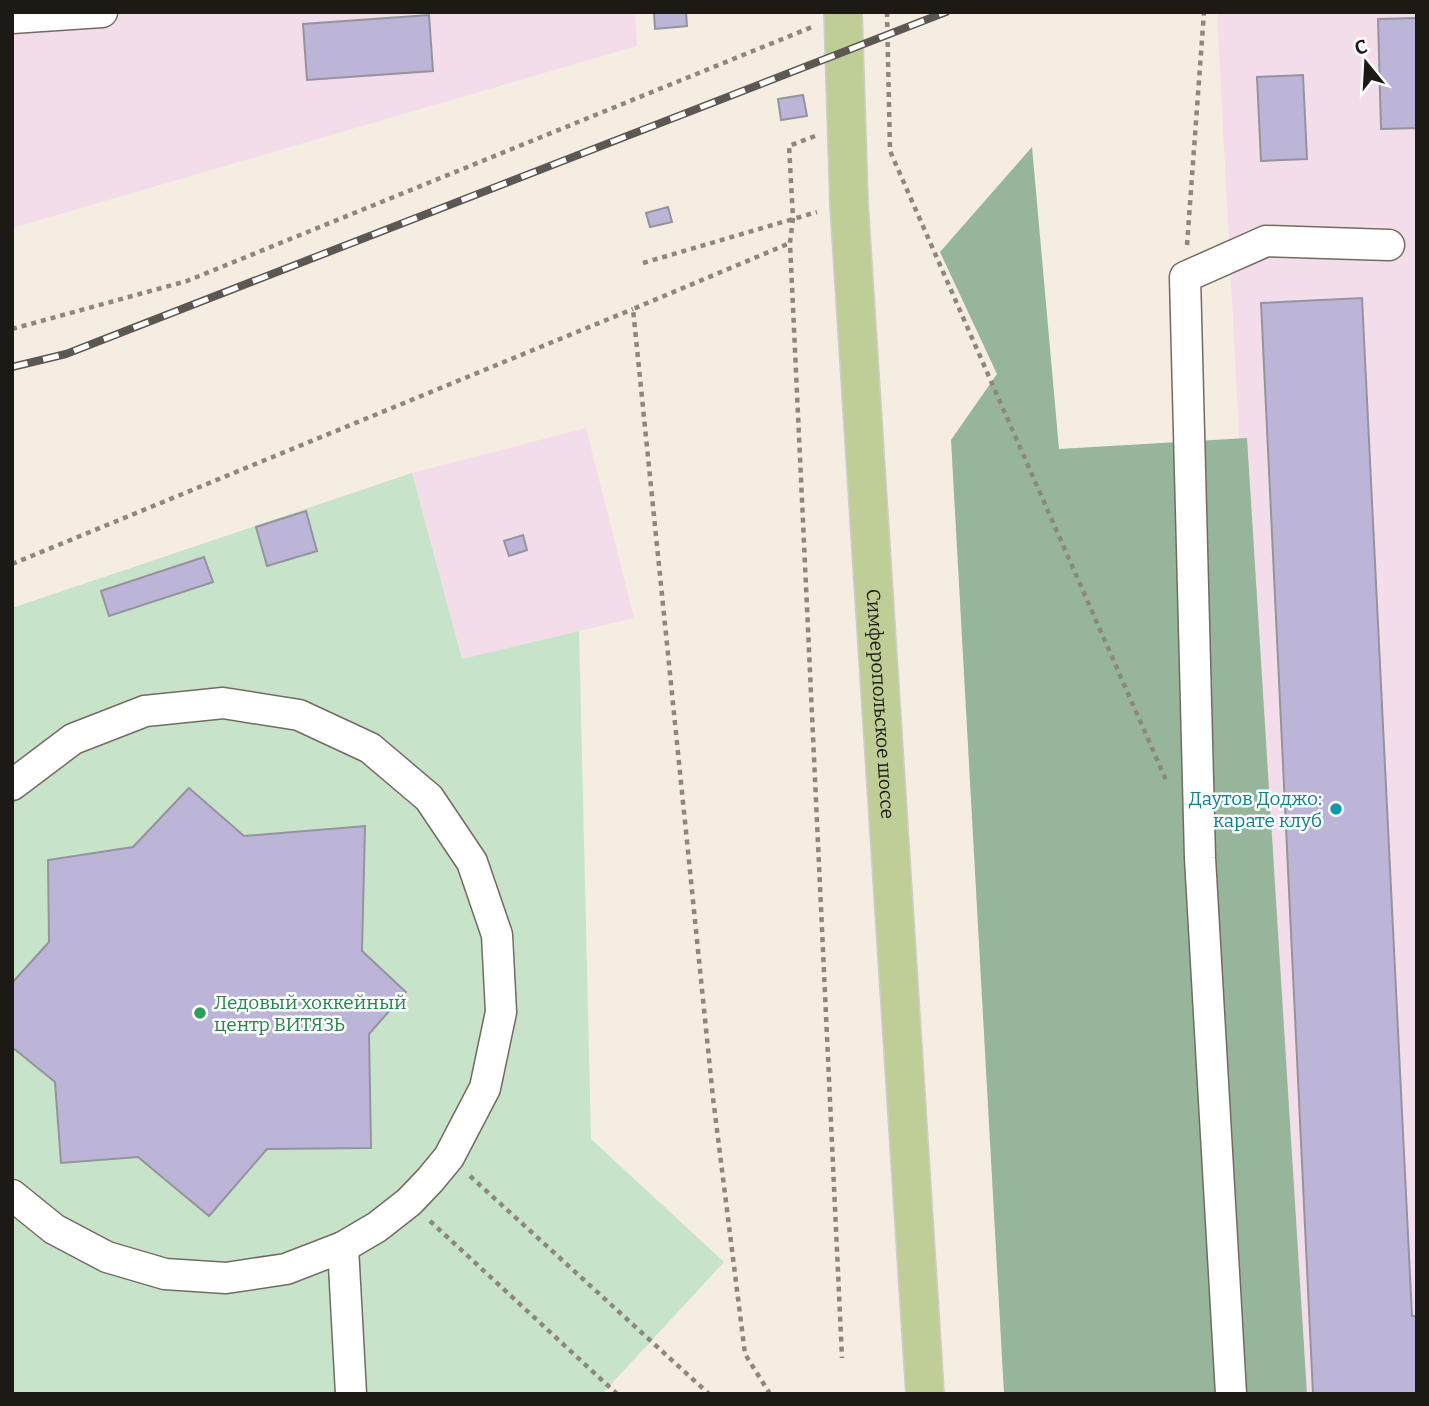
<svg xmlns="http://www.w3.org/2000/svg" width="1429" height="1406" viewBox="0 0 1429 1406" font-family="Bitter,serif">
<style>
.commercial{fill:#f3ddea}
.green{fill:#c7e3ca}
.forest{fill:#97b59a}
.building{fill:#bdb5d8;stroke:#95939e;stroke-width:2}
.lines{fill:none;stroke-linecap:round;stroke-linejoin:round}
.minor-casing{stroke:#736b62;stroke-width:33}
.major-casing{stroke:#cdcdcc;stroke-width:40}
.path{stroke:#8e8780;stroke-width:4.5;stroke-dasharray:5 5;stroke-linecap:butt}
.minor{stroke:#fff;stroke-width:30}
.major{stroke:#bfce97;stroke-width:37}
.rail-casing{stroke:#5c5752;stroke-width:8}
.rail{stroke:#fff;stroke-width:5;stroke-dasharray:16;stroke-linecap:butt}
.culture-dot{fill:#0f9aa8;stroke:#fff;stroke-width:2.5}
.leisure-dot{fill:#2e9e5b;stroke:#fff;stroke-width:2.5}
.labels{text-anchor:middle;dominant-baseline:central;stroke-width:5;stroke-linejoin:round;paint-order:stroke}
.street-label{font-size:19px;fill:#1d1a16;stroke:#fff}
.culture-label{font-size:19px;fill:#0d838f;stroke:#fff;text-anchor:end}
.leisure-label{font-size:19px;fill:#27864d;stroke:#fff;text-anchor:start}
</style>
<rect width="100%" height="100%" fill="#f5ece2"/>
<g class="commercial">
<polygon points="12,12 635,12 637,46 12,228"/>
<polygon points="1217,12 1417,12 1417,1394 1289,1394"/>
<polygon points="586,428 634,618 462,659 412,473"/>
</g>
<polygon class="green" points="412,473 462,659 579,631 591,1139 724,1262 602,1394 12,1394 12,608"/>
<polygon class="forest" points="1032,147 1059,449 1247,438 1307,1394 1004,1394 951,440 997,374 940,252"/>
<g class="building">
<polygon points="654,12 686,12 687,26 655,29"/>
<polygon points="429,15 433,71 307,80 303,24"/>
<polygon points="1417,18 1417,128 1381,129 1378,19"/>
<polygon points="1303,75 1307,159 1261,161 1257,77"/>
<polygon points="803,95 807,116 781,120 778,99"/>
<polygon points="668,207 672,222 650,227 646,213"/>
<polygon points="1362,298 1412,1316 1417,1316 1417,1394 1313,1394 1261,303"/>
<polygon points="306,511 317,551 267,566 256,527"/>
<polygon points="523,535 527,550 509,556 504,541"/>
<polygon points="204,557 213,582 109,616 101,591"/>
<polygon points="189,788 244,836 365,826 362,951 406,992 369,1034 371,1148 267,1149 209,1216 138,1157 61,1163 55,1082 12,1047 12,983 49,942 48,860 133,847"/>
</g>
<g class="lines">
<g class="minor-casing">
<g id="minor">
<polyline points="12,18 102,12"/>
<polyline points="12,785 73,739 145,711 204,705 223,703 299,715 370,748 429,798 472,862 497,935 501,1012 485,1088 449,1157 430,1180 409,1202 377,1227 343,1247 286,1269 226,1278 165,1274 107,1257 54,1229 12,1195"/>
<polyline points="343,1247 351,1394"/>
<polyline points="1231,1394 1200,858 1185,277 1266,241 1389,245"/>
</g>
</g>
<g class="major-casing">
<g id="major">
<path id="s1" d="M843,12L849,204L925,1394"/>
</g>
</g>
<g class="path">
<polyline points="887,12 890,151 1166,780"/>
<polyline points="815,136 789,146 793,218 790,243 842,1358"/>
<polyline points="1187,245 1204,12"/>
<polyline points="643,263 817,212"/>
<polyline points="12,329 187,281 812,27"/>
<polyline points="12,564 633,309"/>
<polyline points="470,1176 709,1394"/>
<polyline points="430,1221 617,1394"/>
<polyline points="770,1394 745,1354 713,1098 633,309 790,243"/>
</g>
<use href="#minor" class="minor"/>
<use href="#major" class="major"/>
<g class="rail-casing">
<polyline id="rail" points="12,367 66,354 946,12"/>
</g>
<use href="#rail" class="rail"/>
</g>
<circle class="culture-dot" cx="1336" cy="809" r="7"/>
<circle class="leisure-dot" cx="200" cy="1013" r="7"/>
<g class="labels">
<g class="street-label">
<text stroke="none"><textPath href="#s1" startOffset="693">Симферопольское шоссе</textPath></text>
</g>
<g class="culture-label">
<text x="1322" y="798">Даутов Доджо:<tspan x="1322" dy="22">карате клуб</tspan></text>
</g>
<g class="leisure-label">
<text x="214" y="1002">Ледовый хоккейный<tspan x="214" dy="22">центр ВИТЯЗЬ</tspan></text>
</g>
</g>
<rect width="1429" height="1406" fill="none" stroke="#1d1a16" stroke-width="28"/>
<g transform="translate(1366 63) rotate(342)" stroke="#ffffff" stroke-width="5" paint-order="stroke">
<path d="M0-5L12 26L0 18L-12 26Z" fill="#1d1a16"/>
<text y="-10" font-size="19" font-weight="bold" text-anchor="middle" fill="#1d1a16">С</text>
</g>
</svg>
